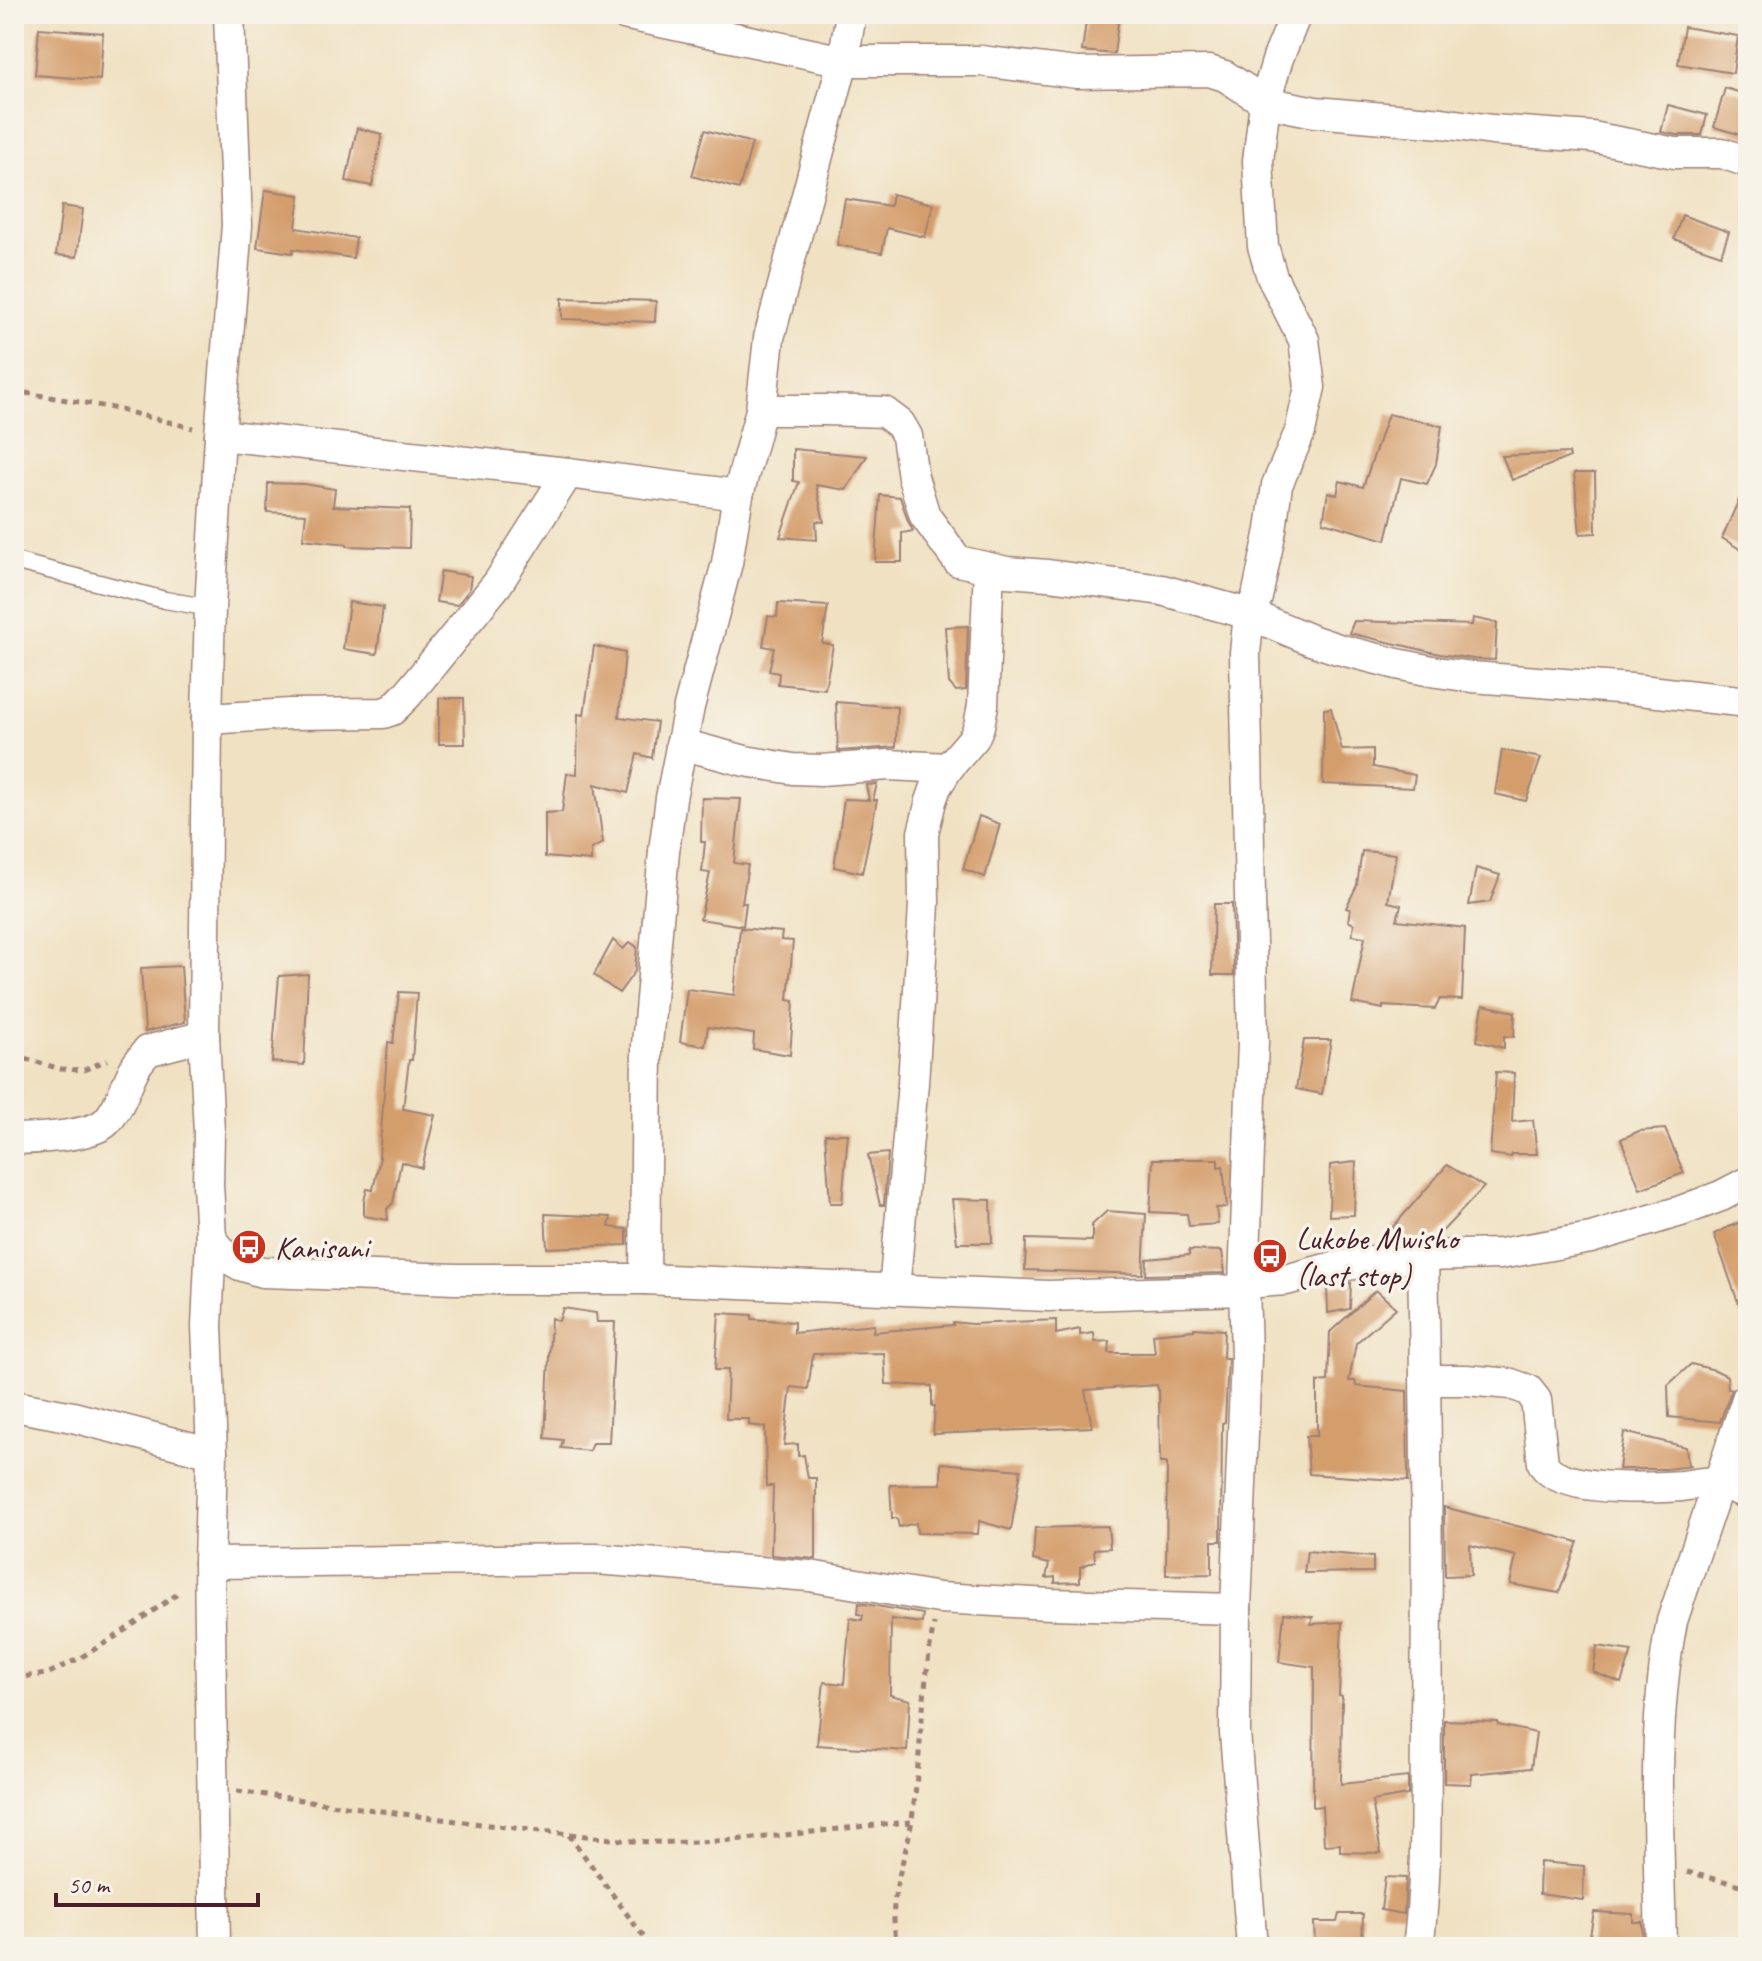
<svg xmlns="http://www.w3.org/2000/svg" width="1762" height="1961" viewBox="0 0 1762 1961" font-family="Caveat,sans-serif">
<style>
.building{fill:#d49d6c}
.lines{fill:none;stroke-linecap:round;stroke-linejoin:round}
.service-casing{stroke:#9d8076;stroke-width:19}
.minor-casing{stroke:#9d8076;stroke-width:33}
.path{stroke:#9d8076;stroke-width:5;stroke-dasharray:6 6;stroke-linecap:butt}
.service{stroke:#fff;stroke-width:16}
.minor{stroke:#fff;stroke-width:30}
.labels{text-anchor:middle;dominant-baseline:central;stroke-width:7;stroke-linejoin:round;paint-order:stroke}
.poi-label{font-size:32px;fill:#4a1f2b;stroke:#f7f3e8;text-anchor:start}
</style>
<rect width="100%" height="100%" fill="#f7f3e8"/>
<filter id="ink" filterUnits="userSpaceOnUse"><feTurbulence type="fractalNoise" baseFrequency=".0125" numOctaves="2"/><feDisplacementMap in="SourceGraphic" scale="16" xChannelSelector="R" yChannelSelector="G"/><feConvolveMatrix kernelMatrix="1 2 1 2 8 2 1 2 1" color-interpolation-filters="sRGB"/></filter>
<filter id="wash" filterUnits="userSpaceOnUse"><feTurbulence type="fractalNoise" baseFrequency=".006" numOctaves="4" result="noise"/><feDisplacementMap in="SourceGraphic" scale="32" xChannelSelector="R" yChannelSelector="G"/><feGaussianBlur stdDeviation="1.8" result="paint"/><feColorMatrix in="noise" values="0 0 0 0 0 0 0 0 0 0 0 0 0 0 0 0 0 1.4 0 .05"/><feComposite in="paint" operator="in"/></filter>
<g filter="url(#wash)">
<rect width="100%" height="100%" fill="#f0e1c2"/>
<g id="blocks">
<g class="building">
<polygon points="1087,14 1119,16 1114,54 1082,51"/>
<polygon points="1684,27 1738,36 1733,73 1678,64"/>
<polygon points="39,28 103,33 100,80 35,75"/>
<polygon points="1725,88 1748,95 1748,137 1714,127"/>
<polygon points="1668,105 1707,115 1702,135 1677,135 1661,132"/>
<polygon points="357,128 382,134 372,186 346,181"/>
<polygon points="705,130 752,143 739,189 692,176"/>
<polygon points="265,190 300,195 296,228 356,238 353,258 293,249 293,253 257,248"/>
<polygon points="892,194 933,204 925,237 887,228 882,253 837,245 845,199 890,206"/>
<polygon points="62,206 83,209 77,257 56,255"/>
<polygon points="1682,215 1729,232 1721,255 1674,239"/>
<polygon points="562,298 656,301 655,322 562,319"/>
<polygon points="1388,414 1442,426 1436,464 1427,484 1401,478 1386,540 1323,522 1328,492 1337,495 1340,481 1363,487"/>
<polygon points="793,449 867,456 846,490 816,485 824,522 816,521 817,540 780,537 799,482 793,481"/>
<polygon points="1569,453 1570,457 1512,480 1502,456"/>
<polygon points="1574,473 1595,473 1596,533 1580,534"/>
<polygon points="1748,479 1748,554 1722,538"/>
<polygon points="268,483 304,484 335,489 333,506 410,509 409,548 347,546 347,544 303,539 306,514 267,512"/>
<polygon points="880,495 900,497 908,521 913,531 902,533 902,562 875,562"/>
<polygon points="441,571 471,576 469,590 457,605 436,602"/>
<polygon points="349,602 383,607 377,654 343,649"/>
<polygon points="778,603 828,606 822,643 833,645 825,689 778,684 779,673 769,671 774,648 763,646 768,616 777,617"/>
<polygon points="1473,618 1497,623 1495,660 1474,659 1440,654 1349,633 1354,621 1472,625"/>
<polygon points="968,626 966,690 956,691 949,683 945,627"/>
<polygon points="594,646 625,653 619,717 657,722 652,758 637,754 628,793 595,784 603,843 591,849 591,861 545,857 545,813 562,812 567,773 577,774 578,714 584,715"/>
<polygon points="439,698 464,698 465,744 439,744"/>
<polygon points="836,702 897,707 896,747 838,751"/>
<polygon points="1331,708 1342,750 1373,749 1373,767 1415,775 1413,788 1323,784 1324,709"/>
<polygon points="1502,750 1541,758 1526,801 1495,794"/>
<polygon points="877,784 873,800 877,800 862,873 834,867 844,799 869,800 866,785"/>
<polygon points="702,798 741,799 734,863 748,865 742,903 746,903 743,926 700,919 710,873 702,872 705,842 701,842"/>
<polygon points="979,816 1000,824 985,877 963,869"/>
<polygon points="1362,851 1396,854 1388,902 1401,905 1397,920 1465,928 1462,1000 1440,999 1435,1009 1383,1006 1383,1009 1352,1003 1365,937 1352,935 1354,924 1348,921 1350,909 1346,908 1357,885"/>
<polygon points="1476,868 1500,875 1490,902 1469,905"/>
<polygon points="1214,904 1232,904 1234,975 1212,975"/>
<polygon points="740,928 782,932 781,940 793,941 788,1000 794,1001 790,1055 753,1049 754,1034 708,1027 705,1046 680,1042 687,989 734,995"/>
<polygon points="613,940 623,949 630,942 637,947 635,971 619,993 594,975"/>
<polygon points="181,966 185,1022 145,1032 141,968"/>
<polygon points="308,974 304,1065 272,1062 279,976"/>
<polygon points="399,992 417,993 412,1060 409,1060 403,1109 435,1115 422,1168 401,1162 393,1203 387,1209 388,1220 364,1216 364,1201 367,1189 373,1190 380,1157 379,1157 388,1042 393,1043"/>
<polygon points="1483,1005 1515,1012 1514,1037 1504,1036 1504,1048 1477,1041"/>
<polygon points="1304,1040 1331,1040 1322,1094 1296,1089"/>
<polygon points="1496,1072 1514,1073 1512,1122 1533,1120 1537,1154 1512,1154 1511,1157 1490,1154"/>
<polygon points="1665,1129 1684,1173 1640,1189 1621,1139 1639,1131"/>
<polygon points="825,1134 848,1134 842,1203 830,1203"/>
<polygon points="888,1153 884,1205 880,1205 868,1155"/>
<polygon points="1153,1159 1218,1159 1218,1167 1223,1166 1227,1207 1216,1208 1218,1224 1189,1226 1187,1214 1150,1212"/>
<polygon points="1356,1162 1354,1215 1329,1216 1330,1165"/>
<polygon points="1447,1165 1484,1187 1436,1238 1404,1240 1392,1228"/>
<polygon points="952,1199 991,1200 992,1243 957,1243"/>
<polygon points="1107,1211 1146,1214 1143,1274 1025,1270 1026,1239 1092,1241 1092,1225"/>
<polygon points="545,1214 611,1217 609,1227 627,1229 627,1245 547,1248"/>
<polygon points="1748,1218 1748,1321 1745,1322 1714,1234"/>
<polygon points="1189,1250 1222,1251 1225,1273 1146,1275 1147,1259 1189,1255"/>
<polygon points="1351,1283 1350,1309 1328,1313 1327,1287"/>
<polygon points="1376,1290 1396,1308 1356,1343 1349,1381 1355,1381 1356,1386 1407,1391 1408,1481 1309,1474 1306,1436 1317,1436 1317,1382 1328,1381 1330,1332"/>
<polygon points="563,1308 596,1313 597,1322 615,1322 609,1443 592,1443 589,1451 561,1448 563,1440 545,1438 551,1318 559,1321"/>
<polygon points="719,1313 752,1315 752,1319 794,1322 794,1333 874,1325 873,1332 953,1325 953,1322 972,1324 1056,1320 1056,1334 1080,1329 1080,1335 1094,1333 1095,1342 1110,1341 1109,1353 1155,1353 1153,1334 1194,1330 1194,1328 1224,1330 1223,1358 1228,1358 1225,1422 1222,1423 1221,1541 1212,1541 1212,1574 1166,1575 1167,1463 1160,1463 1159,1390 1158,1390 1157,1385 1085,1390 1092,1427 933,1434 935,1406 932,1406 932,1386 886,1384 884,1353 813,1354 808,1389 791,1387 784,1445 798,1444 798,1456 804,1455 808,1478 816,1478 816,1559 771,1555 773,1486 766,1486 765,1427 749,1425 749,1419 726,1419 728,1370 715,1370"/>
<polygon points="1691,1364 1715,1370 1727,1376 1728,1389 1732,1389 1720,1422 1669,1417 1668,1385"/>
<polygon points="1624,1432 1686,1447 1688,1465 1692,1466 1666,1469 1619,1469"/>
<polygon points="941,1463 1021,1470 1011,1530 979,1521 978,1534 917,1533 916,1523 899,1527 897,1518 892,1518 890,1485 941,1484"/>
<polygon points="1444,1507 1578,1542 1559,1593 1510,1584 1516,1556 1470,1545 1471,1575 1445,1576"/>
<polygon points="1108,1526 1110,1548 1094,1549 1095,1561 1080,1567 1080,1582 1055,1583 1055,1577 1046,1578 1049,1564 1033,1560 1035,1528"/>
<polygon points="1307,1551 1373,1557 1373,1572 1304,1573"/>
<polygon points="859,1603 923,1614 922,1623 891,1619 890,1695 910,1700 907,1751 817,1745 824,1682 844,1684 850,1618 862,1620 863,1615 858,1614"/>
<polygon points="1284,1613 1313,1617 1311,1624 1342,1622 1339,1695 1342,1696 1341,1784 1408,1777 1408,1795 1372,1801 1381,1853 1340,1852 1340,1844 1324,1845 1322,1806 1313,1807 1314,1667 1279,1662"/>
<polygon points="1597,1646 1632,1651 1621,1683 1593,1672"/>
<polygon points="1444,1720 1498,1722 1498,1725 1536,1733 1531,1768 1472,1774 1471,1784 1444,1783"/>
<polygon points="1540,1862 1584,1866 1583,1900 1539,1894"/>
<polygon points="1385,1877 1406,1878 1404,1914 1381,1910"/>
<polygon points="1594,1912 1633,1914 1633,1922 1642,1922 1643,1947 1588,1947"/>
<polygon points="1339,1914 1363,1914 1362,1947 1315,1947 1314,1922 1337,1922"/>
</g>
</g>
</g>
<g filter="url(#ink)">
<use href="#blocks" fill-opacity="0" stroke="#9d8076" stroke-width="2"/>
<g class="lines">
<g class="service-casing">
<polyline id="service" points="14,561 165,600 210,608"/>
</g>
<g class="minor-casing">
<g id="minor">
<polyline points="624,14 843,61 981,61 1077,73 1209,71 1225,76 1265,102 1315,112 1442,123 1492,130 1592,137 1675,153 1722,153 1748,162"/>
<polyline points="761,410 825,410 884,412 900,424 907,436 913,477 925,516 958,561 1007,572 1048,575 1162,590 1249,614 1311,640 1338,649 1397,664 1437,672 1472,677 1631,689 1748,702"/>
<polyline points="220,435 568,473 738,495"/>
<polyline points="207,719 290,714 383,713 392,710 407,695 498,583 568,473"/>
<polyline points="681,744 745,761 793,769 821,770 889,765 948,768"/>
<path d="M14,1139C35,1139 92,1136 106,1122C121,1107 126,1083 136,1066C139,1061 144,1056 147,1051L204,1036"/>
<polyline points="211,1238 226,1257 240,1265 262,1272 293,1273 455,1279 645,1279 1048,1296 1245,1290"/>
<polyline points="645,1279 647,1045 664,851 671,798 689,707 727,563 738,495 761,410 769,338 843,61 851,14"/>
<polyline points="1244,1283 1286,1280 1330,1268 1366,1262 1423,1256 1500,1254 1591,1238 1681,1211 1721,1196 1748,1182"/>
<polyline points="894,1290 913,1083 922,942 924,903 923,833 931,801 936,787 948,768 974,738 979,726 983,705 989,568"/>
<path d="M1426,1380H1466L1511,1384L1528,1390L1536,1400L1543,1463C1556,1493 1651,1488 1681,1486C1692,1485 1707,1481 1718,1483C1728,1484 1739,1491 1748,1494"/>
<polyline points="14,1406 73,1417 212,1453"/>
<polyline points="209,1563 596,1559 810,1576 939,1598 1051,1604 1236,1609"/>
<polyline points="215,1947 209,1563 212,1453 207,1326 211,1238 208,1184 209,1132 204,1036 207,719 210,608 220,435 237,225 229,14"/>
<polyline points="1252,1947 1235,1733 1236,1609 1246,1358 1244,1283 1253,1042 1245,653 1249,614 1257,597 1271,530 1277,485 1300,432 1310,387 1304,340 1272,277 1263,246 1258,161 1265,102 1278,58 1296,14"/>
<path d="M1418,1947C1428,1873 1425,1797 1426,1723C1428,1568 1426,1412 1423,1256"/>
<path d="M1661,1947C1659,1838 1651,1728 1672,1621L1748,1396"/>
</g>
</g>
<g class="path">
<polyline points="14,391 108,407 193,428"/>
<polyline points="14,1055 60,1069 84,1070 107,1060"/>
<polyline points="14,1678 47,1674 78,1659 112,1639 182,1591"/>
<path d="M237,1791C341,1805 445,1821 550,1832C584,1835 618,1841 652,1842C739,1845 825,1828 912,1822"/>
<polyline points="569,1835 651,1947"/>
<polyline points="1687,1872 1748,1887"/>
<path d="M897,1947C895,1933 893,1918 894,1904C897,1875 908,1848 912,1819C921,1754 922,1688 934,1623"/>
</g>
<use href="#service" class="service"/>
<use href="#minor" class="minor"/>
</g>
</g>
<defs>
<g id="bus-disc" transform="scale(1.8)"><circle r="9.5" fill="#c8321e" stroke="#f7f3e8"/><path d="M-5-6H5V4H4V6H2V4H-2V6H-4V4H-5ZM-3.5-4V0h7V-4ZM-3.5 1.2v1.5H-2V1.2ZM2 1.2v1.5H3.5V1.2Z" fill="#fff"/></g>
</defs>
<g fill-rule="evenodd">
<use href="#bus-disc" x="249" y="1247"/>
<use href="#bus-disc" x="1270" y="1256"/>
</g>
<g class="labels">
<g class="poi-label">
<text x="1296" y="1238">Lukobe Mwisho<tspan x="1296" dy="37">(last stop)</tspan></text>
<text x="275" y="1247">Kanisani</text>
</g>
</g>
<rect width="1762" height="1961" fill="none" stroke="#f7f3e8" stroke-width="48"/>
<path d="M56 1893v12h202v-12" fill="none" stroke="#4a1f2b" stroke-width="4"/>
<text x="68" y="1893" font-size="24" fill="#4a1f2b" stroke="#f7f3e8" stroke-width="6" paint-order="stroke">50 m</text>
</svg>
